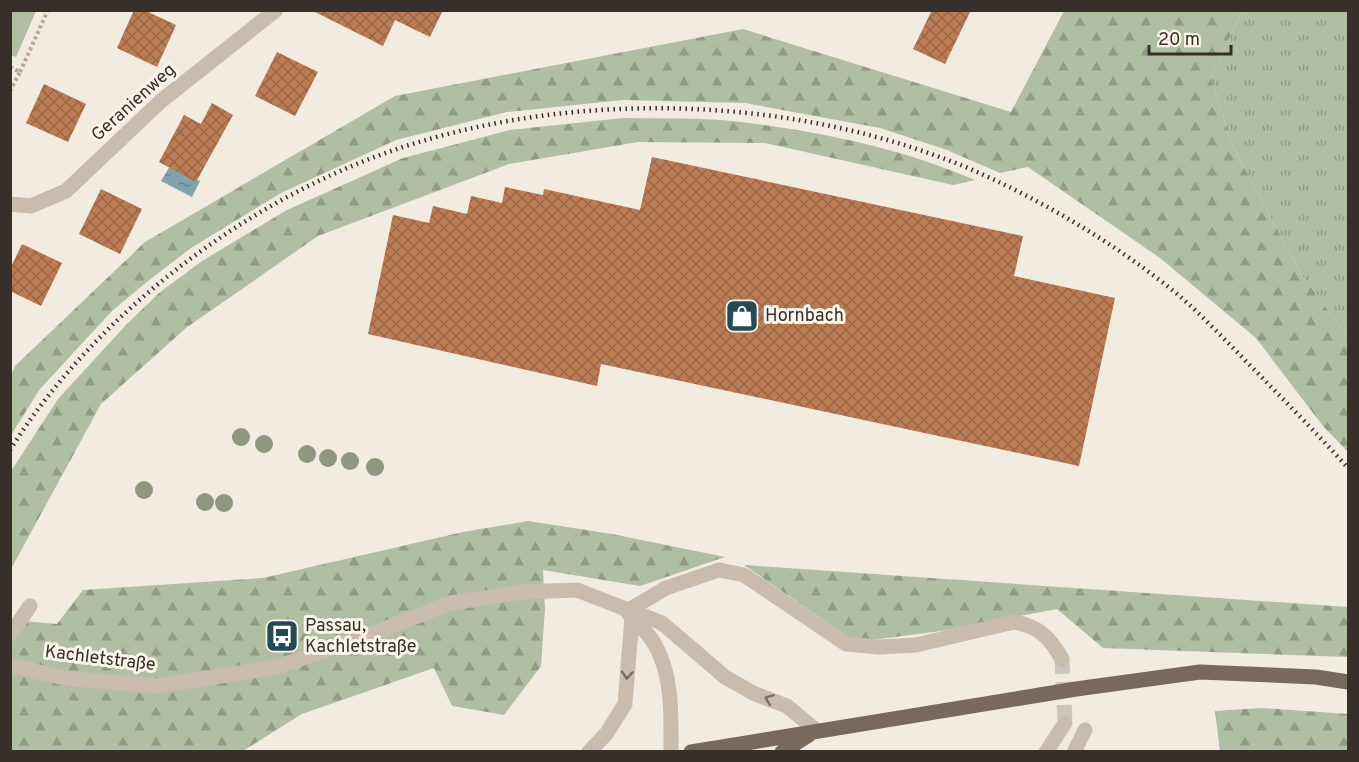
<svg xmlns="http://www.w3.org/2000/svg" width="1359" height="762" viewBox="0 0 1359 762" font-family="Overpass,sans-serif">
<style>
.grass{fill:url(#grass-tufts)}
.forest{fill:url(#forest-firs)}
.park{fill:#b0bfa1}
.water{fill:url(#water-ripples)}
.building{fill:url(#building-cross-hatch)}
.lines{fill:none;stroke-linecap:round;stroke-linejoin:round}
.minor-tunnel{stroke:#ccc6bc;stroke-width:15;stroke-dasharray:15 8;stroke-linecap:butt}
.path{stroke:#b4a797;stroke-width:4;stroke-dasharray:3 3;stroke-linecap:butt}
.minor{stroke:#c8bdac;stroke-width:15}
.major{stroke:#776a5d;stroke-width:15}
.rail{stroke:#37302a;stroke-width:4.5;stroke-dasharray:1.5 4.5;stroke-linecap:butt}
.tree{fill:#90977f}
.oneway{stroke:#786f64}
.labels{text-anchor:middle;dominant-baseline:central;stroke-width:6;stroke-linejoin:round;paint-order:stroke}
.street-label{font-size:18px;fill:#37302a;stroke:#f9f5ec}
.poi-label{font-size:18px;fill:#37302a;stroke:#f9f5ec;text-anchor:start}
</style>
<defs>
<pattern id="grass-tufts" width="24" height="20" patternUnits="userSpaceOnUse" patternTransform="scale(1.5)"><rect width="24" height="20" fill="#b0bfa1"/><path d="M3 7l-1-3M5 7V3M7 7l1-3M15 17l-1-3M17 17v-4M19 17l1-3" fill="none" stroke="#909c83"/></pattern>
<pattern id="forest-firs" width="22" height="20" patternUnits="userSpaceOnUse" patternTransform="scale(1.5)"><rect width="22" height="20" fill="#b0bfa1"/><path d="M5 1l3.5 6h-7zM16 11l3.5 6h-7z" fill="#909c83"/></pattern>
<pattern id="water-ripples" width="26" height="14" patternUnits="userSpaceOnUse" patternTransform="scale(1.5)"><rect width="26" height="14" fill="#81a3ab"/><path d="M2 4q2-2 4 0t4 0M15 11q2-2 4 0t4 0" fill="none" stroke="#6a858b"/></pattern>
<pattern id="building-cross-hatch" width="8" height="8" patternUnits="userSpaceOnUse" patternTransform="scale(1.5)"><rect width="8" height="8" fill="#bb7c53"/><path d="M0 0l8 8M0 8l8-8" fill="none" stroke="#996645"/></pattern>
</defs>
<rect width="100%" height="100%" fill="#f1ebe0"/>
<polygon class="grass" points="1242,11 1348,11 1348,337 1301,274 1232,145 1211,77"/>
<g class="forest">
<polygon points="1064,11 1242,11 1211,77 1232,145 1301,274 1348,337 1348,452 1323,426 1256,338 1160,258 1028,167 1000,173 947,150 880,128 745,103 623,100 507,112 396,140 281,193 191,248 148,281 112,311 40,389 11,435 11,375 15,366 145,242 395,96 743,29 1011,112"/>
<path d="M623,118C662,119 703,117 741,122C822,132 901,148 975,180L953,185L765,143L638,142L509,164L318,236L186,328L101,404L11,569V471L58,399L126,325L159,293L202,261L287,210L403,158L510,130Z"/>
<polygon points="528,521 612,534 725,557 640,586 543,570 545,609 541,666 504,715 452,706 434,668 302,714 243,751 11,751 10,620 57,624 83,590 263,578 463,532"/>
<polygon points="744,565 1348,607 1348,657 1103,648 1057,609 941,631 856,642"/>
<polygon points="1261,708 1348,714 1348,751 1220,751 1215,711"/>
</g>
<polygon class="park" points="10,11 36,11 16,57 11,55"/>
<polygon class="water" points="170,166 200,181 192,197 161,181"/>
<g class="building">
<polygon points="134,10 144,10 176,25 157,67 117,48"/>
<polygon points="311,10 443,10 430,37 395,20 383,46"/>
<polygon points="932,10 971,10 945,64 913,49"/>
<polygon points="277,52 318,72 295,116 255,96"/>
<polygon points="44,84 86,104 68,142 26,123"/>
<polygon points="212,103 233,115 196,182 159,162 184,115 201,124"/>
<polygon points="652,157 1023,236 1014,276 1115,298 1079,466 601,364 597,386 368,334 393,215 429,223 433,206 467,214 471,196 502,203 505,187 543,195 544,189 640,210"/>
<polygon points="101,189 142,209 120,254 79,234"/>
<polygon points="22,244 62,263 41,306 10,291 10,269"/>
</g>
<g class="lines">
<polyline class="minor-tunnel" points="1062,659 1065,723"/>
<g class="path">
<polyline points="10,67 20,72 10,91"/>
<polyline points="20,72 48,10"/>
</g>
<g class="minor">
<polyline points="10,204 31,206 66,191 161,101 276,10"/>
<path d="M627,611L666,588L719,570L744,575L846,644L880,647L916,645L1014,622C1039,626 1050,638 1062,659"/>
<path d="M627,611C635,622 647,631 654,643C673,675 671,715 671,752"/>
<polyline points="10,635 30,606"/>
<polyline points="10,665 63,678 157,686 277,667 364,637 451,603 523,592 577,590 662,623 725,677 755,694 787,706 817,731"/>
<polyline points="589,752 607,733 625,704 632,617"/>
<polyline points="1046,752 1065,723"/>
<polyline points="1074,752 1085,730"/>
</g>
<g class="major">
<polyline points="691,752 1076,689 1200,672 1316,677 1348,682"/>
<polyline points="782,752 809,735"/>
</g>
<path class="rail" d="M10,450C96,313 249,197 403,147C582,89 794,96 968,168C1038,198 1111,241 1171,289C1195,308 1217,332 1239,354C1276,392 1313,429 1348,468"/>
</g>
<g class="tree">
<circle cx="241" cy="437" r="9"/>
<circle cx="264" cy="444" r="9"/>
<circle cx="307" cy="454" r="9"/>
<circle cx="328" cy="458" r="9"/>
<circle cx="350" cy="461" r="9"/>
<circle cx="375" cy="467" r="9"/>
<circle cx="144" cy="490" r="9"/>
<circle cx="205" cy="502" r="9"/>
<circle cx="224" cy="503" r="9"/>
</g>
<defs><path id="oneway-chevron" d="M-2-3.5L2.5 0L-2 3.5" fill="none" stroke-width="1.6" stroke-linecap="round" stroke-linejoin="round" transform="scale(1.5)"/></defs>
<g class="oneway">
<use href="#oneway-chevron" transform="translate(627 675) rotate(94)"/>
<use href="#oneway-chevron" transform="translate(769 699) rotate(-159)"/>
</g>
<defs>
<g id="shop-square" transform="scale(1.725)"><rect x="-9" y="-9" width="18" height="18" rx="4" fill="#234a55" stroke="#f9f5ec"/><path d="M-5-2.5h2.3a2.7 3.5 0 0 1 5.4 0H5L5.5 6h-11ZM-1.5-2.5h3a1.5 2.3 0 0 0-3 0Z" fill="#fff"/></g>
<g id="bus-square" transform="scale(1.725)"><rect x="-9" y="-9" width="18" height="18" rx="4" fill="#234a55" stroke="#f9f5ec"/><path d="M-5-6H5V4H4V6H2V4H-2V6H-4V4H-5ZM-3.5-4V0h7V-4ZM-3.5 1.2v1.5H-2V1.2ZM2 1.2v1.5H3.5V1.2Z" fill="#fff"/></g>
</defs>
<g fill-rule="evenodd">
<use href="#shop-square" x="742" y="316"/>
<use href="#bus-square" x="282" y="636"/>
</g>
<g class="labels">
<g class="street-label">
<text transform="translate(134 103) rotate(-42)">Geranienweg</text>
<text transform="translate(100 659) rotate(7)">Kachletstraße</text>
</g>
<g class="poi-label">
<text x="765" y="316">Hornbach</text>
<text x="305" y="626">Passau,<tspan x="305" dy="21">Kachletstraße</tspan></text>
</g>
</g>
<rect width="1359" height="762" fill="none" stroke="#37302a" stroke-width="24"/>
<path d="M1149 45v9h82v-9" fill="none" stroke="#37302a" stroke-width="3"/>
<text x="1158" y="45" font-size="18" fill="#37302a" stroke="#f9f5ec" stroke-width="4.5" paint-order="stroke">20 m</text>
</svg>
